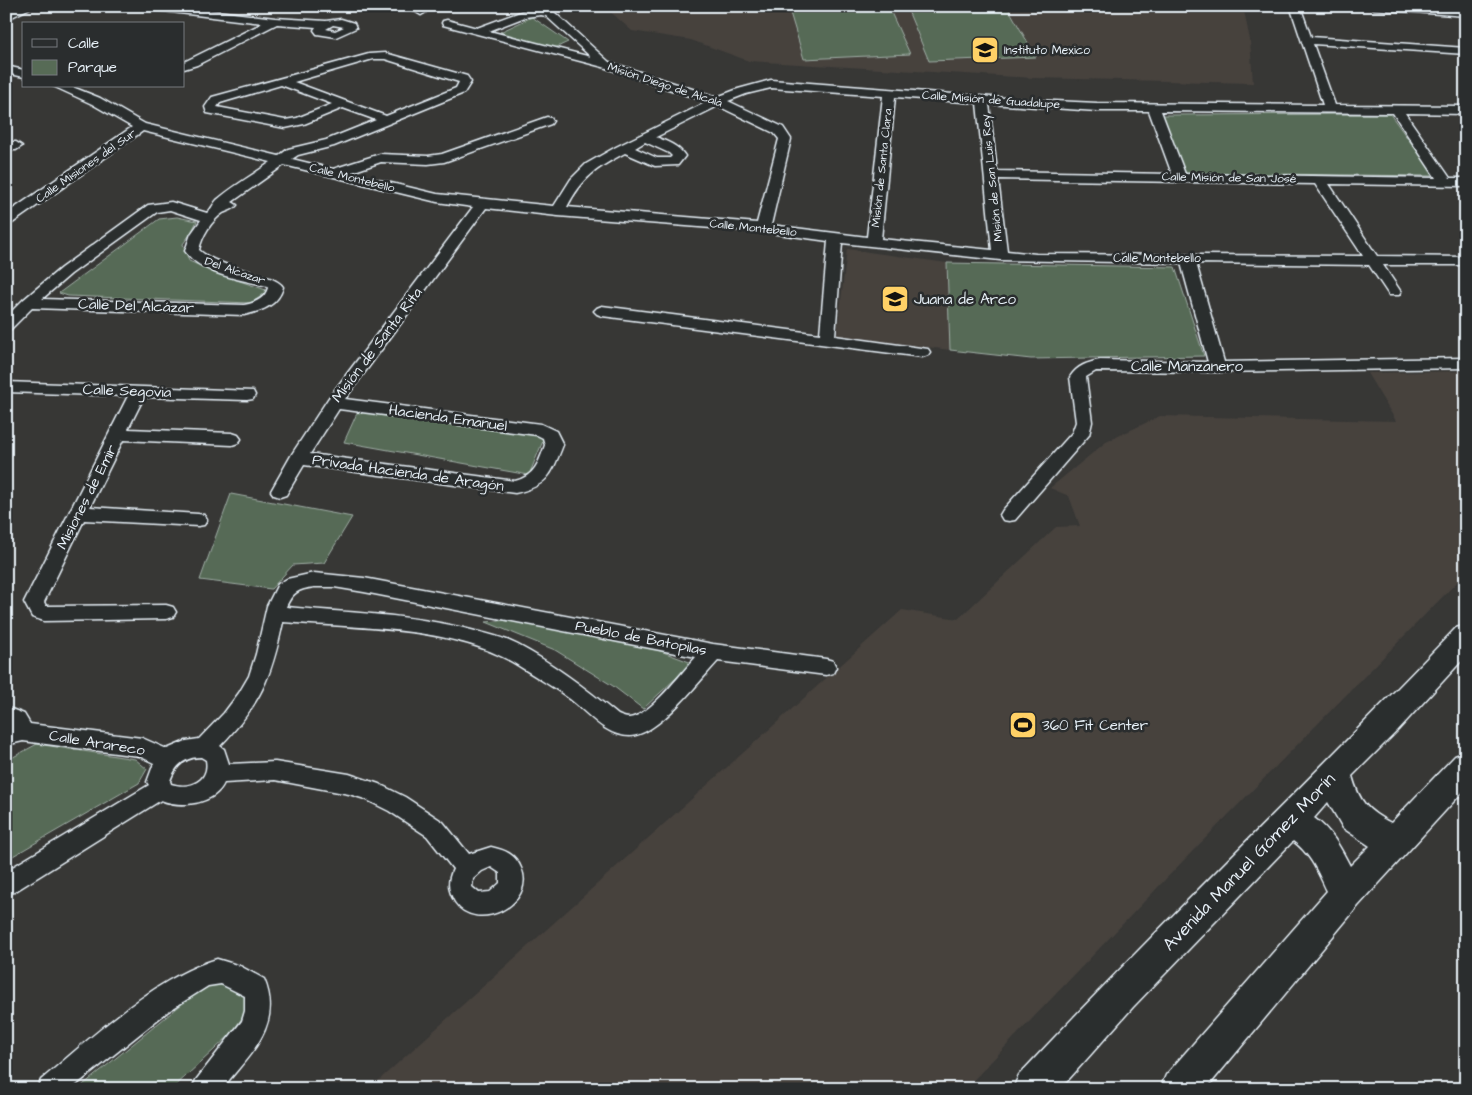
<svg xmlns="http://www.w3.org/2000/svg" width="1472" height="1095" viewBox="0 0 1472 1095" font-family="'Architects Daughter',sans-serif">
<style>
.built{fill:#47423e}
.green{fill:#576b56;stroke:#a0aea7}
.lines{fill:none;stroke-linecap:round;stroke-linejoin:round}
.street-casing{stroke:#e8f1f8;stroke-width:3}
.primary-casing{stroke:#e8f1f8;stroke-width:3}
.street{fill:#2a2d2e;fill-rule:evenodd}
.primary{fill:#2a2d2e;fill-rule:evenodd}
.labels{text-anchor:middle;dominant-baseline:central;stroke-width:5;stroke-linejoin:round;paint-order:stroke}
.far-poi-label{font-size:12px;fill:#e8f1f8;stroke:#2a2d2e;text-anchor:start}
.far-street-label{font-size:12px;fill:#e8f1f8;stroke:#2a2d2e}
.poi-label{font-size:15px;fill:#e8f1f8;stroke:#2a2d2e;text-anchor:start}
.street-label{font-size:15px;fill:#e8f1f8;stroke:#2a2d2e}
.near-street-label{font-size:18px;fill:#e8f1f8;stroke:#2a2d2e}
</style>
<rect width="100%" height="100%" fill="#373735"/>
<filter id="ink" filterUnits="userSpaceOnUse"><feTurbulence type="fractalNoise" baseFrequency=".02" numOctaves="2"/><feDisplacementMap in="SourceGraphic" scale="10" xChannelSelector="R" yChannelSelector="G"/><feConvolveMatrix kernelMatrix="1 2 1 2 8 2 1 2 1" color-interpolation-filters="sRGB"/></filter>
<g filter="url(#ink)">
<g class="built">
<polygon points="604,6 1243,6 1250,40 1253,83 1034,78 749,61 691,40 632,31"/>
<polygon points="847,249 947,263 950,350 837,335"/>
<polygon points="1466,371 1466,573 1183,861 965,1089 369,1089 902,610 958,619 1056,527 1080,526 1069,496 1050,488 1106,442 1160,416 1396,421 1367,373"/>
</g>
<g class="green">
<polygon points="788,6 888,6 910,54 804,59"/>
<polygon points="906,6 1007,6 1036,57 929,61"/>
<polygon points="532,17 568,42 555,48 500,32"/>
<polygon points="1390,114 1435,176 1185,173 1161,115"/>
<polygon points="177,217 197,221 191,233 183,244 189,261 222,275 269,291 251,303 68,296 59,293 159,219"/>
<polygon points="947,263 1175,267 1204,356 1031,359 950,350"/>
<polygon points="358,411 545,436 529,475 344,442"/>
<polygon points="231,494 352,517 324,563 293,565 271,589 200,580"/>
<polygon points="518,619 650,647 692,663 643,709 613,686 555,650 486,622"/>
<polygon points="37,744 135,759 147,769 139,783 6,860 6,761"/>
<polygon points="210,981 247,989 250,1007 230,1035 172,1089 78,1089"/>
</g>
<g class="lines">
<g class="street-casing">
<g id="street">
<polygon points="20,6 34,6 6,20 6,13"/>
<path d="M141,6H176L275,18L326,21L341,19L354,23L356,28L336,37L317,34L314,30L316,27L277,24L197,65L184,69V62L263,23L146,9ZM333,25L344,27L335,31L326,29Z"/>
<polygon points="406,6 419,6 426,12 421,15"/>
<path d="M1290,6H1300L1311,37L1466,48V54L1313,44L1335,105L1466,106V114L1405,113L1450,178H1466V186L1329,184L1377,256L1466,257V265H1383L1401,292L1399,295H1389L1369,265L1196,263L1224,362L1466,358V368L1217,372L1096,371L1086,377L1092,422L1089,435L1015,520L1009,521L1003,520L1000,515L1003,510L1072,433L1076,422L1070,377C1078,365 1087,363 1100,360L1208,362L1181,263L1000,260L842,243L835,336L928,349L930,352L928,355L922,357L602,316L597,314L594,311L597,308L602,306L820,334L828,241L763,232L558,216L486,208L345,399L541,424L556,431L563,445C551,475 548,486 515,493L304,465L286,495L280,497L274,495L271,491L292,454L328,399L473,207L437,202L284,165L232,202L237,205C233,210 229,210 223,213C211,221 202,236 199,250C221,270 273,272 283,287C278,306 261,311 244,315L32,308L11,329L6,331V317L23,300L61,268L148,205L171,202L207,213C212,209 213,204 217,200C233,186 253,175 271,162L143,131L11,224L6,225V214L132,127L92,104L53,86H70L100,98L145,124L279,156L288,149L326,140L376,120L343,108L304,124L285,128L207,113L205,107L212,97L369,54L385,53L467,76L471,82L464,93L334,146L298,155L292,159L333,169L380,154L428,156L442,154L547,117L551,118L553,121L551,124L444,162L428,164L381,162L349,173L437,194L554,206L571,179L586,164L616,147L707,102L603,67L443,25L442,23L443,21L447,20L477,28L523,11L541,9L554,12L609,62L717,97L738,89L771,80L1032,100L1097,103L1323,105ZM541,15L546,16L591,57L489,31L525,17ZM373,59H385L459,82L456,88L386,116L294,82ZM281,85L332,104L297,118L285,120L217,107L220,103ZM771,88L883,96L867,237L771,225L791,139L783,127L728,101L746,94ZM895,97L977,103L992,250L881,239ZM989,104L1097,111H1149L1172,174L997,171ZM718,106L774,133L779,139L757,223L567,207C582,178 596,168 625,153L655,166L678,165L685,156C678,145 667,142 656,137ZM1161,111L1393,113L1436,178L1185,174ZM645,142L669,153L672,156L670,158H657L635,148ZM998,179L1315,184L1363,256L1036,254L1007,251ZM170,210L201,220L191,234L185,251C202,275 240,279 267,286L268,288C265,299 255,303 244,305L42,299L71,274L157,212ZM339,409L537,435L543,438L545,445C539,462 535,476 515,481L310,454Z"/>
<polygon points="1369,6 1420,6 1466,10 1466,16 1374,9"/>
<polygon points="6,66 24,70 24,77 6,73"/>
<polygon points="6,142 16,142 22,146 16,150 6,150"/>
<polygon points="6,382 253,391 255,395 253,399 247,400 144,397 128,429 232,433 238,435 241,439 238,443 232,445 123,440 90,507 198,514 204,515 207,520 204,525 198,526 84,520 44,602 46,606 166,605 173,607 176,612 173,617 166,619 44,621 32,617 24,602 128,396 6,392"/>
<path d="M314,573L364,578L713,644L826,659L833,661L836,667L833,673L826,675L718,661C699,681 659,735 630,736C605,736 588,713 570,699C554,687 536,677 519,666C457,626 356,628 283,622C271,679 260,704 220,746L224,749L229,764L275,762L349,774L379,784L405,797L443,822L469,854L491,847C505,850 515,854 521,868C537,904 476,934 455,902C448,890 447,882 453,869L427,836L389,811L365,799L349,794L275,780L224,783C214,805 181,808 161,800L14,892L6,895V871L149,785L147,782L154,763L139,756L23,741L6,745V727L9,726L6,725V707L24,714L30,724L142,738L167,749L186,741L199,739L224,713L239,693L249,676L256,654L267,606L278,584L287,579ZM314,587H334L364,592L696,657C682,672 650,716 629,718C625,718 621,716 618,715C587,689 554,664 518,645C505,638 489,634 475,631C414,614 349,613 286,607C292,593 298,589 314,587ZM201,757L206,760C210,781 190,790 171,784L170,781C175,766 184,757 201,757ZM491,867L500,873V883L490,892L479,893L472,887L473,879L482,871Z"/>
<path d="M217,959L240,966L264,979C284,1026 249,1054 222,1089H192L196,1080L242,1021L245,1011V996L221,984L208,986L167,1012L71,1089H37L41,1080C91,1038 154,978 217,959Z"/>
</g>
</g>
<g class="primary-casing">
<path id="primary" d="M1466,625V656L1398,730L1352,776C1359,801 1367,811 1391,823L1455,756L1466,752V788L1358,906L1206,1089H1160L1166,1075L1327,891C1318,872 1311,854 1293,841L1133,1007L1060,1089H1013L1019,1075C1161,923 1312,779 1456,628ZM1328,802L1343,828L1370,846L1350,866C1340,847 1332,831 1314,818Z"/>
</g>
<use href="#street" class="street"/>
<use href="#primary" class="primary"/>
</g>
</g>
<defs>
<g id="school-square" transform="scale(1.4375)"><rect x="-9" y="-9" width="18" height="18" rx="4" fill="#ffd166" stroke="#2a2d2e"/><path d="M0-5L7-2L0 1L-7-2ZM-4 1L0 2.5L4 1V4Q0 6-4 4Z" fill="#111"/></g>
<g id="stadium-square" transform="scale(1.4375)"><rect x="-9" y="-9" width="18" height="18" rx="4" fill="#ffd166" stroke="#2a2d2e"/><path d="M0-5a6.5 5 0 1 0 0 10a6.5 5 0 1 0 0-10ZM-3.5-1.8h7v3.6h-7Z" fill="#111"/></g>
</defs>
<g fill-rule="evenodd">
<use href="#school-square" x="985" y="50"/>
<use href="#school-square" x="895" y="299"/>
<use href="#stadium-square" x="1023" y="725"/>
</g>
<g class="labels">
<g class="far-poi-label">
<text x="1004" y="50">Instituto Mexico</text>
</g>
<g class="far-street-label">
<text transform="translate(665 85) rotate(18)">Misión Diego de Alcalá</text>
<text transform="translate(991 100) rotate(4)">Calle Misión de Guadalupe</text>
<text transform="translate(86 166) rotate(-35)">Calle Misiones del Sur</text>
<text transform="translate(882 168) rotate(-84)">Misión de Santa Clara</text>
<text transform="translate(352 178) rotate(14)">Calle Montebello</text>
<text transform="translate(992 178) rotate(-96)">Misión de San Luis Rey</text>
<text transform="translate(1229 178) rotate(1)">Calle Misión de San José</text>
<text transform="translate(753 228) rotate(6)">Calle Montebello</text>
<text x="1157" y="258">Calle Montebello</text>
<text transform="translate(235 271) rotate(19)">Del Alcazar</text>
</g>
<g class="poi-label">
<text x="914" y="299">Juana de Arco</text>
<text x="1042" y="725">360 Fit Center</text>
</g>
<g class="street-label">
<text transform="translate(136 306) rotate(2)">Calle Del Alcázar</text>
<text transform="translate(377 345) rotate(-53)">Misión de Santa Rita</text>
<text x="1187" y="366">Calle Manzanero</text>
<text transform="translate(127 391) rotate(2)">Calle Segovia</text>
<text transform="translate(448 418) rotate(8)">Hacienda Emanuel</text>
<text transform="translate(408 473) rotate(8)">Privada Hacienda de Aragón</text>
<text transform="translate(87 497) rotate(-63)">Misiones de Emir</text>
<text transform="translate(641 638) rotate(11)">Pueblo de Batopilas</text>
<text transform="translate(97 743) rotate(9)">Calle Arareco</text>
</g>
<g class="near-street-label">
<text transform="translate(1249 862) rotate(-46)">Avenida Manuel Gómez Morín</text>
</g>
</g>
<rect width="1472" height="1095" fill="none" stroke="#2a2d2e" stroke-width="25"/>
<rect x="12" y="12" width="1447" height="1070" fill="none" stroke="#e8f1f8" stroke-width="2" filter="url(#ink)"/>
<rect x="22" y="22" width="162" height="65" fill="#2a2d2e" stroke="#767b7f"/>
<rect x="32" y="39" width="25" height="8" fill="#2a2d2e" stroke="#767b7f"/>
<text x="68" y="48" font-size="15" fill="#e8f1f8">Calle</text>
<rect x="32" y="60" width="25" height="15" fill="#576b56" stroke="#767b7f"/>
<text x="68" y="72" font-size="15" fill="#e8f1f8">Parque</text>
</svg>
